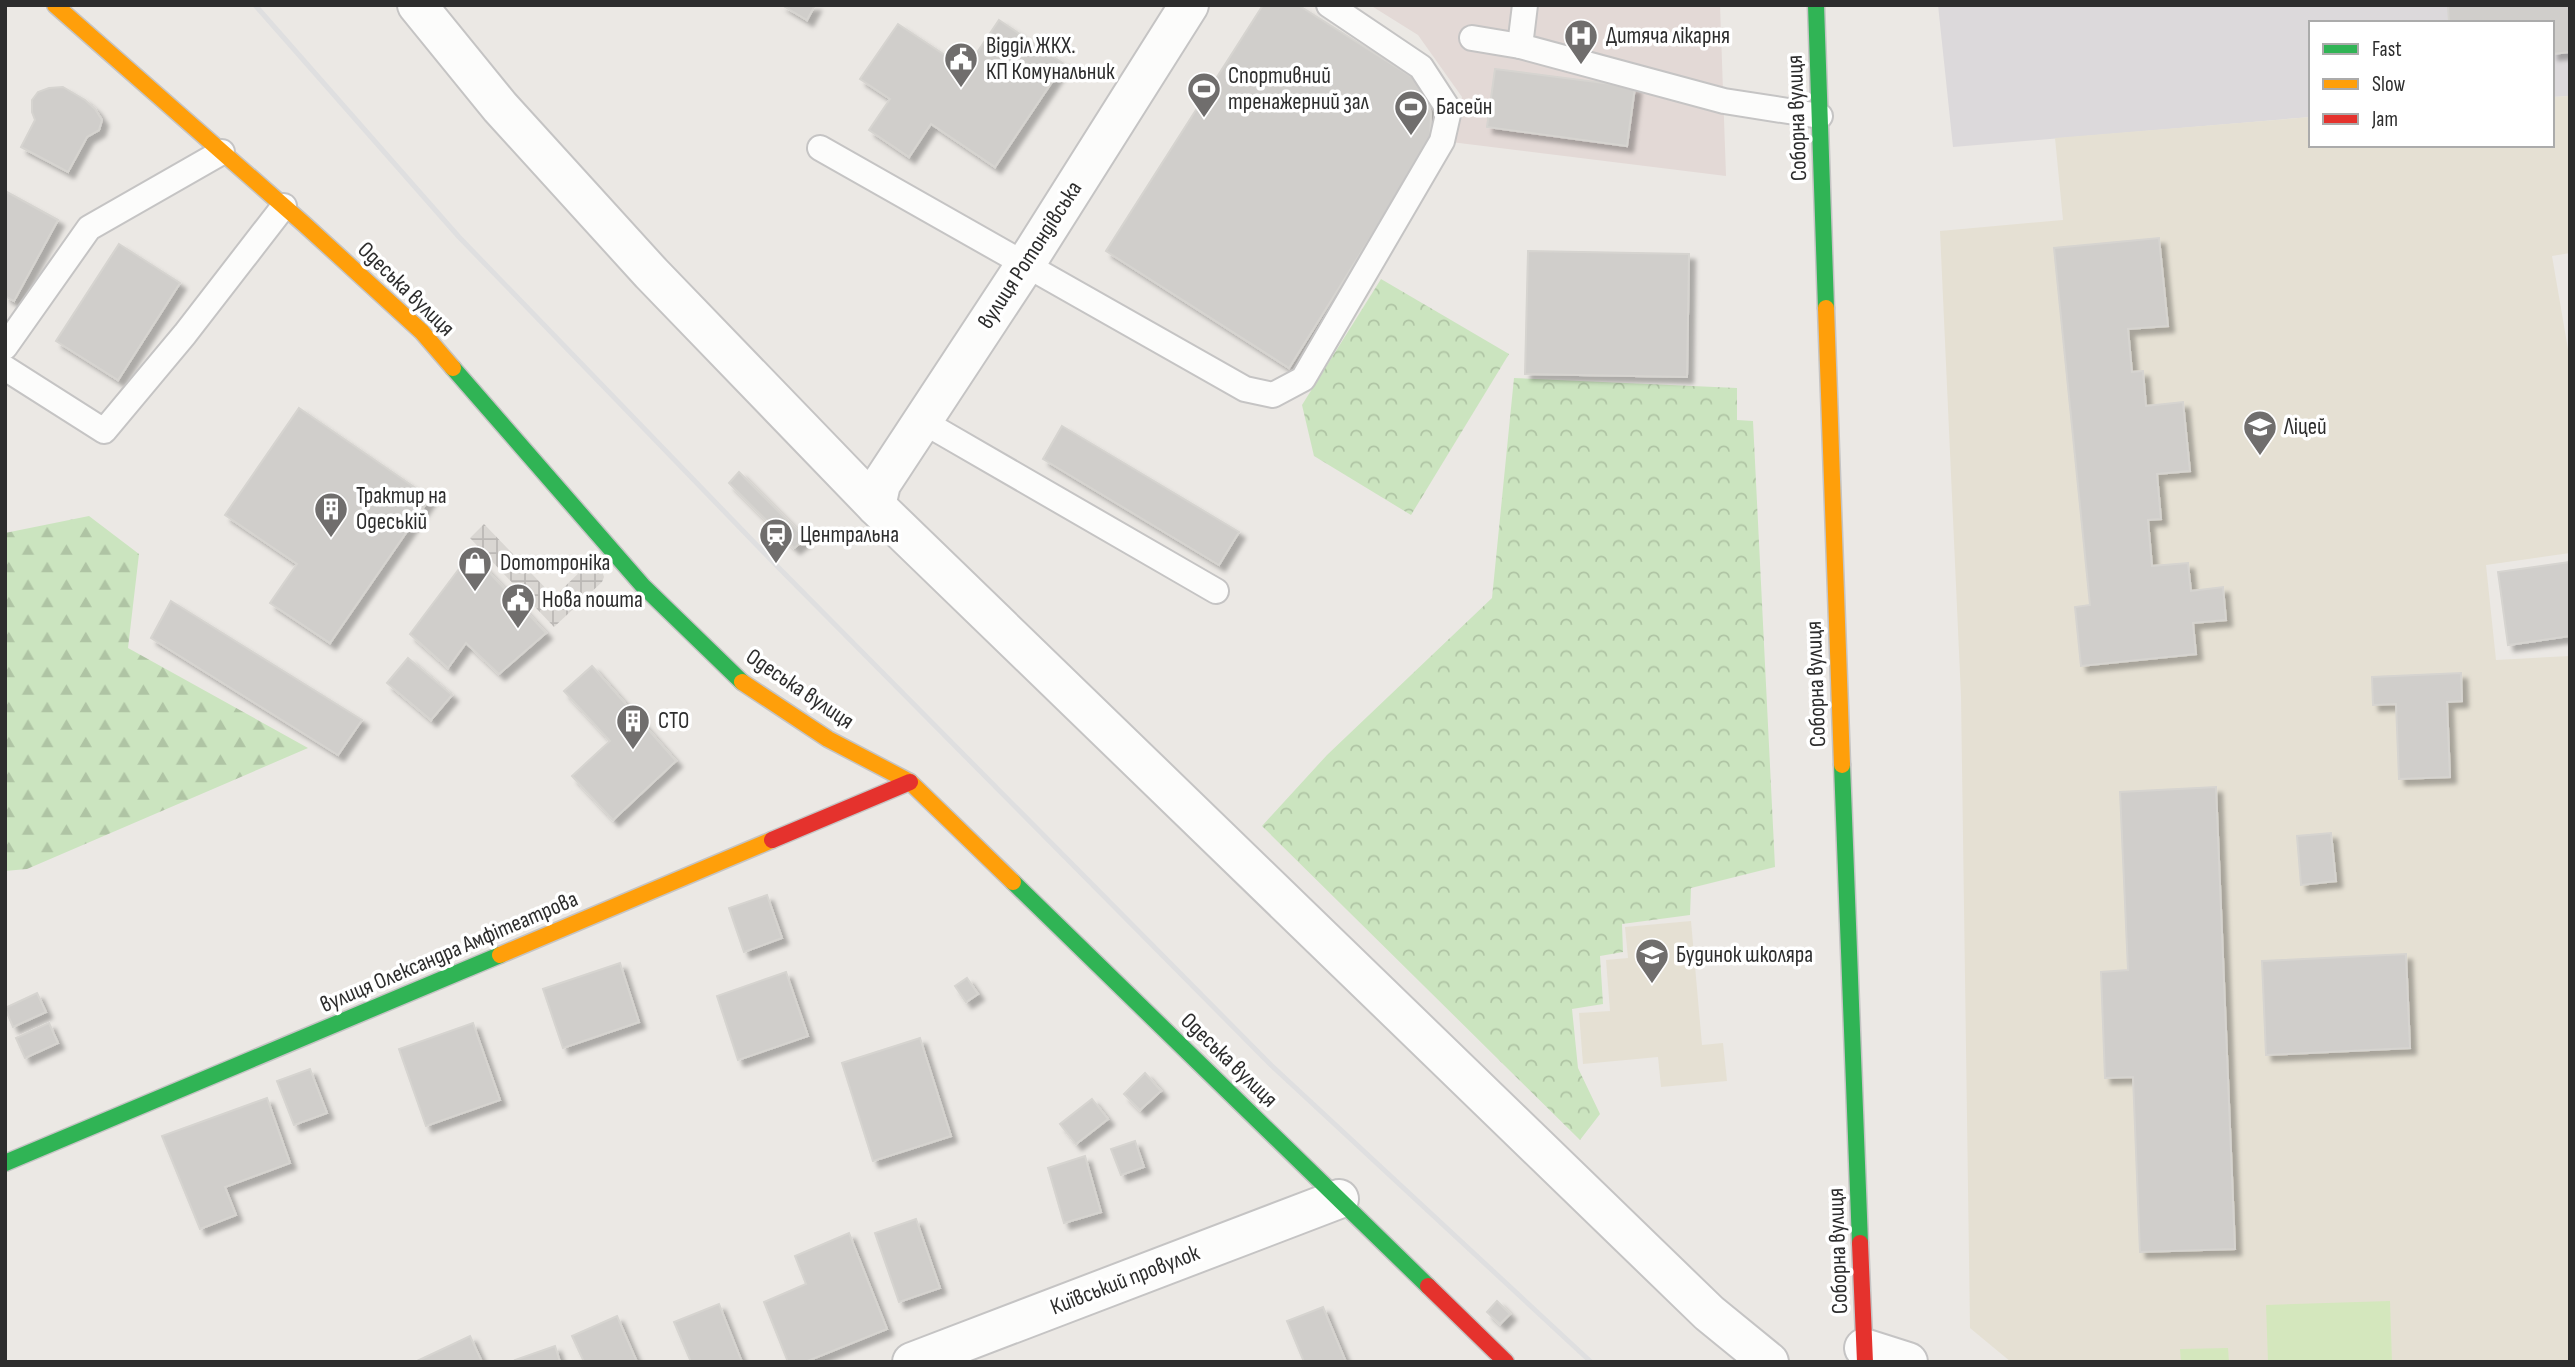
<svg xmlns="http://www.w3.org/2000/svg" width="2575" height="1367" viewBox="0 0 2575 1367" font-family="'Sofia Sans Condensed',sans-serif">
<style>
.industrial{fill:#dcd9db}
.education{fill:#e5e0d3}
.medical{fill:#e3d9d6}
.forest{fill:url(#forest-firs)}
.park{fill:url(#park-crowns)}
.pitch{fill:#d4e7bd}
.plaza{fill:url(#plaza-grid)}
.building{fill:#d0cecb;stroke:#d6d4d0;stroke-width:2;filter:url(#shadow)}
.lines{fill:none;stroke-linecap:round;stroke-linejoin:round}
.lane-casing{stroke:#c5c4c4;stroke-width:28}
.street-casing{stroke:#c5c4c4;stroke-width:42}
.fast-casing{stroke:#c5c4c4;stroke-width:19}
.slow-casing{stroke:#c5c4c4;stroke-width:19}
.jam-casing{stroke:#c5c4c4;stroke-width:19}
.lane{stroke:#fcfcfb;stroke-width:24}
.street{stroke:#fcfcfb;stroke-width:38}
.fast{stroke:#30b455;stroke-width:16}
.slow{stroke:#ff9f0a;stroke-width:16}
.jam{stroke:#e5322d;stroke-width:16}
.rail{stroke:#dfdfe0;stroke-width:5}
.labels{text-anchor:middle;dominant-baseline:central;stroke-width:7;stroke-linejoin:round;paint-order:stroke}
.poi-label{font-size:23px;fill:#2d2d2d;stroke:#fff;text-anchor:start}
.street-label{font-size:23px;fill:#2d2d2d;stroke:#fff}
</style>
<defs>
<pattern id="forest-firs" width="22" height="20" patternUnits="userSpaceOnUse" patternTransform="scale(1.75)"><rect width="22" height="20" fill="#cbe4bf"/><path d="M5 1l3.5 6h-7zM16 11l3.5 6h-7z" fill="#afc4a4"/></pattern>
<pattern id="park-crowns" width="20" height="18" patternUnits="userSpaceOnUse" patternTransform="scale(1.75)"><rect width="20" height="18" fill="#cbe4bf"/><path d="M2 6a3 3 0 1 1 6 0M12 15a3 3 0 1 1 6 0" fill="none" stroke="#afc4a4"/></pattern>
<pattern id="plaza-grid" width="8" height="8" patternUnits="userSpaceOnUse" patternTransform="scale(1.75)"><rect width="8" height="8" fill="#d9d6d2"/><path d="M0 4h8M4 0v8" fill="none" stroke="#bbb8b5"/></pattern>
<filter id="shadow"><feDropShadow dx="6" dy="6" stdDeviation="2" flood-color="#0004"/></filter>
</defs>
<rect width="100%" height="100%" fill="#ebe8e4"/>
<polygon class="industrial" points="1938,5 2570,5 2570,96 2552,97 2552,23 2311,23 2311,117 1953,147"/>
<g class="education">
<polygon points="2570,96 2570,253 2552,256 2570,361 2570,553 2486,565 2496,660 2570,656 2570,1362 2011,1362 1970,1328 1961,696 1940,231 2063,220 2055,138 2311,117 2311,145 2552,145 2552,97"/>
<polygon points="1691,921 1702,1045 1723,1043 1727,1081 1661,1087 1658,1057 1583,1064 1579,1013 1610,1011 1606,960 1628,958 1625,927"/>
</g>
<polygon class="medical" points="1370,5 1720,5 1726,176 1451,142 1462,97 1418,35"/>
<polygon class="forest" points="89,516 139,554 128,648 308,748 27,869 5,871 5,533"/>
<g class="park">
<polygon points="1381,279 1509,354 1411,515 1314,456 1302,405"/>
<polygon points="1514,378 1737,388 1737,420 1753,421 1775,867 1691,888 1690,915 1622,924 1623,952 1600,956 1603,1004 1572,1009 1578,1068 1600,1114 1580,1140 1262,826 1327,755 1492,598"/>
</g>
<g class="pitch">
<polygon points="2390,1301 2392,1362 2268,1362 2266,1305"/>
<polygon points="2228,1348 2229,1362 2181,1362 2180,1349"/>
</g>
<polygon class="plaza" points="484,524 554,597 588,564 597,565 601,568 604,577 602,582 554,627 470,538"/>
<g class="building">
<polygon points="782,5 815,5 807,20"/>
<polygon points="1263,5 1298,5 1412,77 1427,96 1431,114 1430,142 1289,368 1106,251"/>
<polygon points="2448,5 2570,5 2570,52 2552,54 2552,23 2449,23"/>
<polygon points="999,20 1064,64 995,167 931,124 909,157 869,130 890,99 860,79 898,24 966,69"/>
<polygon points="1495,69 1635,87 1627,146 1487,127"/>
<polygon points="63,87 85,100 95,109 102,120 99,130 87,137 68,172 21,147 35,120 32,112 32,100 38,92 49,88"/>
<polygon points="5,191 58,220 14,301 5,296"/>
<polygon points="2159,238 2168,326 2128,329 2132,372 2143,371 2146,406 2183,402 2190,471 2157,474 2161,519 2148,520 2152,566 2188,563 2191,591 2223,587 2226,620 2193,623 2196,654 2081,666 2075,607 2090,605 2054,248"/>
<polygon points="119,244 180,283 118,380 56,341"/>
<polygon points="1528,251 1689,254 1687,377 1525,374"/>
<polygon points="299,408 430,498 330,643 270,603 297,564 225,515"/>
<polygon points="1062,426 1239,532 1219,565 1043,459"/>
<polygon points="739,472 806,539 794,548 729,483"/>
<polygon points="471,553 546,633 499,674 466,643 448,668 410,634"/>
<polygon points="2570,562 2570,636 2508,645 2498,572"/>
<polygon points="171,601 362,720 338,755 151,638"/>
<polygon points="408,658 452,695 431,720 387,683"/>
<polygon points="592,666 676,761 613,820 572,776 610,741 564,691"/>
<polygon points="2461,673 2462,701 2447,702 2450,777 2399,779 2396,704 2373,705 2372,677"/>
<polygon points="2216,787 2235,1249 2140,1252 2133,1077 2105,1078 2101,972 2128,970 2120,792"/>
<polygon points="2331,833 2336,881 2301,885 2297,836"/>
<polygon points="767,895 782,938 744,952 729,908"/>
<polygon points="2406,954 2410,1048 2266,1055 2262,961"/>
<polygon points="620,963 639,1022 563,1048 543,989"/>
<polygon points="786,972 808,1036 738,1060 717,996"/>
<polygon points="967,978 978,994 966,1002 955,986"/>
<polygon points="37,993 46,1012 13,1027 5,1008"/>
<polygon points="49,1023 58,1043 25,1058 16,1038"/>
<polygon points="473,1023 500,1100 426,1126 399,1049"/>
<polygon points="920,1038 951,1136 873,1161 842,1063"/>
<polygon points="310,1069 327,1113 294,1125 277,1081"/>
<polygon points="1145,1073 1161,1091 1140,1110 1124,1094"/>
<polygon points="267,1098 290,1163 225,1187 236,1215 200,1229 162,1136"/>
<polygon points="1092,1099 1108,1119 1076,1144 1060,1124"/>
<polygon points="1135,1141 1144,1167 1121,1175 1111,1149"/>
<polygon points="1085,1156 1101,1212 1064,1223 1048,1168"/>
<polygon points="916,1219 940,1288 899,1302 875,1233"/>
<polygon points="849,1233 887,1329 805,1362 788,1362 764,1302 806,1284 795,1256"/>
<polygon points="1497,1301 1510,1314 1500,1324 1487,1312"/>
<polygon points="719,1304 742,1362 691,1362 674,1322"/>
<polygon points="1323,1307 1346,1362 1304,1362 1287,1321"/>
<polygon points="617,1316 637,1362 584,1362 572,1336"/>
<polygon points="470,1336 482,1362 415,1362"/>
<polygon points="555,1346 560,1362 516,1362 515,1360"/>
</g>
<g class="lines">
<g class="lane-casing">
<g id="lane">
<polyline points="1525,5 1520,46 1724,101 1820,116"/>
<polyline points="1472,38 1520,46"/>
<polyline points="820,148 1245,389 1273,395 1303,379 1442,141 1449,110 1421,67 1329,5"/>
<polyline points="5,347 89,228 222,152"/>
<polyline points="5,368 104,431 185,334 284,206"/>
<polyline points="922,421 1216,591"/>
</g>
</g>
<g class="street-casing">
<g id="street">
<polyline points="417,5 500,107 651,273 876,506 1709,1313 1769,1362"/>
<polyline points="876,506 881,484 1025,265 1189,5"/>
<polyline points="1864,1348 1908,1362"/>
<polyline points="912,1362 1339,1199"/>
</g>
</g>
<g class="fast-casing">
<g id="fast">
<polyline points="1816,5 1826,308"/>
<polyline points="453,368 643,586 742,682"/>
<polyline points="1842,765 1860,1243"/>
<polyline points="1013,882 1428,1286"/>
<polyline points="5,1163 500,955"/>
</g>
</g>
<g class="slow-casing">
<g id="slow">
<polyline points="55,5 304,224 422,332 453,368"/>
<polyline points="1826,308 1842,765"/>
<polyline points="742,682 828,739 910,782 1013,882"/>
<polyline points="500,955 772,840"/>
</g>
</g>
<g class="jam-casing">
<g id="jam">
<polyline points="772,840 910,782"/>
<polyline points="1860,1243 1865,1362"/>
<polyline points="1428,1286 1506,1362"/>
</g>
</g>
<use href="#lane" class="lane"/>
<use href="#street" class="street"/>
<use href="#fast" class="fast"/>
<use href="#slow" class="slow"/>
<use href="#jam" class="jam"/>
<polyline class="rail" points="255,5 459,237 776,565 1271,1065 1591,1362"/>
</g>
<defs>
<g id="hospital-pin" transform="scale(1.75)"><path d="M0 17L-7.5 6A9.5 9.5 0 1 1 7.5 6Z" fill="#706e6d" stroke="#fff"/><path d="M-5-5h3v3.5h4V-5h3V5h-3V1.5h-4V5h-3Z" fill="#fff"/></g>
<g id="civic-pin" transform="scale(1.75)"><path d="M0 17L-7.5 6A9.5 9.5 0 1 1 7.5 6Z" fill="#706e6d" stroke="#fff"/><path d="M-.6-6.5H3V-4.5H.6V-3L4-1V1h2V6H-6V1h2V-1L-.6-3ZM-1.2 2.5V6h2.4V2.5Z" fill="#fff"/></g>
<g id="stadium-pin" transform="scale(1.75)"><path d="M0 17L-7.5 6A9.5 9.5 0 1 1 7.5 6Z" fill="#706e6d" stroke="#fff"/><path d="M0-5a6.5 5 0 1 0 0 10a6.5 5 0 1 0 0-10ZM-3.5-1.8h7v3.6h-7Z" fill="#fff"/></g>
<g id="school-pin" transform="scale(1.75)"><path d="M0 17L-7.5 6A9.5 9.5 0 1 1 7.5 6Z" fill="#706e6d" stroke="#fff"/><path d="M0-5L7-2L0 1L-7-2ZM-4 1L0 2.5L4 1V4Q0 6-4 4Z" fill="#fff"/></g>
<g id="building-pin" transform="scale(1.75)"><path d="M0 17L-7.5 6A9.5 9.5 0 1 1 7.5 6Z" fill="#706e6d" stroke="#fff"/><path d="M-4-6H4V6H1V3H-1V6H-4ZM-2.5-4.3h1.7v1.8h-1.7ZM.8-4.3h1.7v1.8H.8ZM-2.5-1h1.7V.8h-1.7ZM.8-1h1.7V.8H.8Z" fill="#fff"/></g>
<g id="station-pin" transform="scale(1.75)"><path d="M0 17L-7.5 6A9.5 9.5 0 1 1 7.5 6Z" fill="#706e6d" stroke="#fff"/><path d="M-3-6H3Q5-6 5-4V2Q5 4 3 4L4.5 6H3L1.5 4h-3L-3 6H-4.5L-3 4Q-5 4-5 2V-4Q-5-6-3-6ZM-3.5-4v3h7v-3ZM-3.5 1v1.5H-2V1ZM2 1v1.5H3.5V1Z" fill="#fff"/></g>
<g id="shop-pin" transform="scale(1.75)"><path d="M0 17L-7.5 6A9.5 9.5 0 1 1 7.5 6Z" fill="#706e6d" stroke="#fff"/><path d="M-5-2.5h2.3a2.7 3.5 0 0 1 5.4 0H5L5.5 6h-11ZM-1.5-2.5h3a1.5 2.3 0 0 0-3 0Z" fill="#fff"/></g>
</defs>
<g fill-rule="evenodd">
<use href="#hospital-pin" x="1581" y="36"/>
<use href="#civic-pin" x="961" y="59"/>
<use href="#stadium-pin" x="1204" y="89"/>
<use href="#stadium-pin" x="1411" y="107"/>
<use href="#school-pin" x="2260" y="427"/>
<use href="#building-pin" x="331" y="509"/>
<use href="#station-pin" x="776" y="535"/>
<use href="#shop-pin" x="475" y="563"/>
<use href="#civic-pin" x="518" y="600"/>
<use href="#building-pin" x="633" y="721"/>
<use href="#school-pin" x="1652" y="955"/>
</g>
<g class="labels">
<g class="poi-label">
<text x="1606" y="36">Дитяча лікарня</text>
<text x="986" y="46">Відділ ЖКХ.<tspan x="986" dy="26">КП Комунальник</tspan></text>
<text x="1228" y="76">Спортивний<tspan x="1228" dy="26">тренажерний зал</tspan></text>
<text x="1436" y="107">Басейн</text>
<text x="2284" y="427">Ліцей</text>
<text x="356" y="496">Трактир на<tspan x="356" dy="26">Одеській</tspan></text>
<text x="800" y="535">Центральна</text>
<text x="500" y="563">Domoтроніка</text>
<text x="542" y="600">Нова пошта</text>
<text x="658" y="721">СТО</text>
<text x="1676" y="955">Будинок школяра</text>
</g>
<g class="street-label">
<text transform="translate(1797 118) rotate(-92)">Соборна вулиця</text>
<text transform="translate(1030 255) rotate(-57)">вулиця Ротондівська</text>
<text transform="translate(406 289) rotate(44)">Одеська вулиця</text>
<text transform="translate(1816 684) rotate(-92)">Соборна вулиця</text>
<text transform="translate(800 689) rotate(34)">Одеська вулиця</text>
<text transform="translate(449 952) rotate(-23)">вулиця Олександра Амфітеатрова</text>
<text transform="translate(1229 1060) rotate(44)">Одеська вулиця</text>
<text transform="translate(1838 1251) rotate(-92)">Соборна вулиця</text>
<text transform="translate(1125 1280) rotate(-21)">Київський провулок</text>
</g>
</g>
<rect width="2575" height="1367" fill="none" stroke="#2d2d2d" stroke-width="14"/>
<rect x="2309" y="21" width="245" height="126" fill="#ffffff" stroke="#ababab" stroke-width="2"/>
<rect x="2323" y="44" width="35" height="10" fill="#30b455" stroke="#ababab" stroke-width="2"/>
<text x="2372" y="56" font-size="21" fill="#2d2d2d">Fast</text>
<rect x="2323" y="79" width="35" height="10" fill="#ff9f0a" stroke="#ababab" stroke-width="2"/>
<text x="2372" y="91" font-size="21" fill="#2d2d2d">Slow</text>
<rect x="2323" y="114" width="35" height="10" fill="#e5322d" stroke="#ababab" stroke-width="2"/>
<text x="2372" y="126" font-size="21" fill="#2d2d2d">Jam</text>
</svg>
